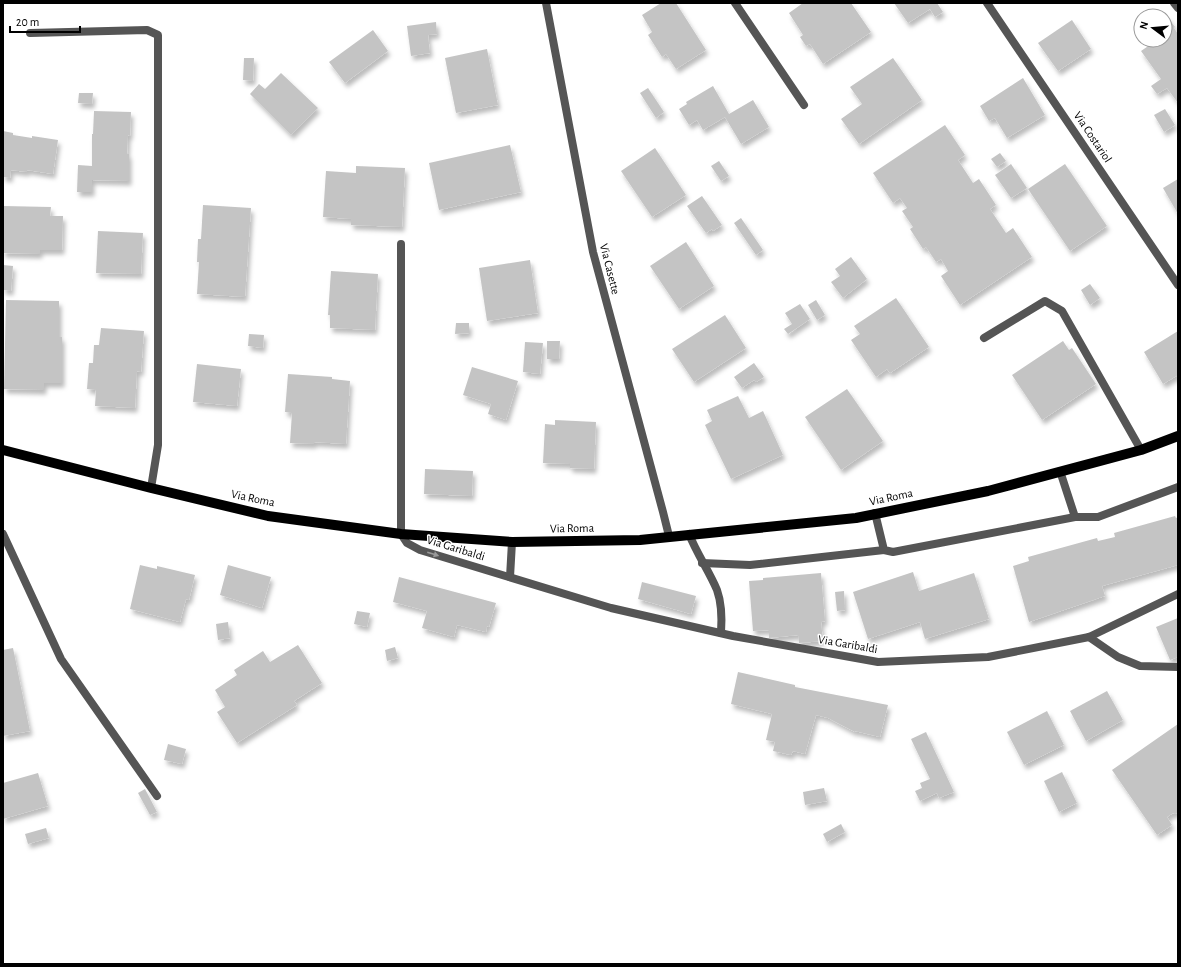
<svg xmlns="http://www.w3.org/2000/svg" width="1181" height="967" viewBox="0 0 1181 967" font-family="'Alegreya Sans',sans-serif">
<style>
.building{fill:#c4c4c4;filter:url(#shadow)}
.lines{fill:none;stroke-linecap:round;stroke-linejoin:round}
.service{stroke:#555;stroke-width:8}
.minor{stroke:#555;stroke-width:8}
.tertiary{stroke:#555;stroke-width:8}
.primary{stroke:#000;stroke-width:10}
.oneway{fill:#999}
.labels{text-anchor:middle;dominant-baseline:central;stroke-width:3;stroke-linejoin:round;paint-order:stroke}
.street-label{font-size:12px;fill:#000;stroke:#fff}
</style>
<defs>
<filter id="shadow"><feDropShadow dx="2.5" dy="4.5" stdDeviation="2" flood-color="#0004"/></filter>
</defs>
<rect width="100%" height="100%" fill="#fff"/>
<g class="building">
<polygon points="661,3 676,3 706,50 676,69 666,54 662,57 648,35 652,32 642,15"/>
<polygon points="803,3 851,3 871,32 823,64 810,44 806,46 800,37 803,35 789,13"/>
<polygon points="894,3 937,3 943,12 935,17 930,9 908,23"/>
<polygon points="1167,16 1175,27 1174,28 1178,34 1178,103 1167,88 1157,94 1151,86 1161,79 1141,51 1157,40 1165,40 1165,17"/>
<polygon points="1072,20 1091,49 1058,71 1038,43"/>
<polygon points="436,22 437,34 428,35 430,53 411,56 407,26"/>
<polygon points="373,30 388,51 345,83 329,62"/>
<polygon points="487,49 498,105 456,113 445,58"/>
<polygon points="244,58 254,58 253,81 243,80"/>
<polygon points="893,58 922,100 859,144 841,119 862,104 850,87"/>
<polygon points="281,73 318,108 291,135 250,94 259,84 265,89"/>
<polygon points="1023,78 1045,115 1007,138 995,118 989,121 980,106"/>
<polygon points="713,86 729,114 753,100 769,127 741,144 725,117 703,130 697,120 689,125 679,109 687,104 686,102"/>
<polygon points="648,88 664,112 656,118 640,93"/>
<polygon points="79,93 93,93 92,104 78,103"/>
<polygon points="1165,109 1175,125 1164,132 1154,115"/>
<polygon points="94,111 131,112 130,136 128,135 127,154 129,154 129,181 92,180 92,192 77,192 78,165 92,166 92,134 93,134"/>
<polygon points="945,125 965,155 958,160 973,183 979,179 996,205 990,209 1006,233 1013,228 1032,257 960,305 941,276 948,271 941,259 936,262 926,247 923,249 910,229 913,227 902,211 907,208 900,198 893,203 873,173"/>
<polygon points="3,131 13,133 13,135 32,138 32,136 58,140 53,174 27,170 27,172 11,170 10,178 3,177"/>
<polygon points="510,145 521,192 439,210 429,163"/>
<polygon points="655,148 686,195 652,217 621,171"/>
<polygon points="1000,153 1006,161 997,167 991,159"/>
<polygon points="719,161 729,176 721,181 711,166"/>
<polygon points="1011,164 1027,188 1011,198 995,175"/>
<polygon points="1065,164 1107,226 1070,251 1028,189"/>
<polygon points="356,166 405,168 402,227 351,225 351,219 323,217 326,171 356,173"/>
<polygon points="1178,179 1178,214 1163,188"/>
<polygon points="702,196 722,225 713,231 712,229 706,233 687,206"/>
<polygon points="203,205 251,208 245,297 197,294 199,262 197,262 198,239 201,239"/>
<polygon points="3,206 51,207 50,216 63,216 62,250 40,250 40,254 3,253"/>
<polygon points="741,218 763,250 756,255 734,223"/>
<polygon points="98,231 143,233 141,274 96,273"/>
<polygon points="686,242 714,286 679,309 650,266"/>
<polygon points="851,257 867,279 843,298 831,282 840,276 835,269"/>
<polygon points="530,260 538,313 487,321 479,268"/>
<polygon points="3,265 13,266 11,291 3,290"/>
<polygon points="331,271 378,274 375,330 330,328 330,315 328,315"/>
<polygon points="1090,284 1100,298 1090,305 1081,290"/>
<polygon points="896,298 929,347 890,373 887,369 876,377 851,340 860,334 854,326"/>
<polygon points="6,300 59,301 59,337 62,337 62,383 44,383 44,390 4,389"/>
<polygon points="816,300 825,315 817,320 808,305"/>
<polygon points="800,304 810,319 788,334 784,329 792,324 785,313"/>
<polygon points="725,315 746,348 694,382 672,349"/>
<polygon points="456,323 469,323 469,333 455,334"/>
<polygon points="101,328 144,331 141,372 137,371 135,408 95,406 96,390 87,389 89,363 93,363 94,345 99,345"/>
<polygon points="1178,331 1178,375 1163,384 1144,352"/>
<polygon points="249,334 264,335 263,348 248,346"/>
<polygon points="547,341 560,341 559,359 547,359"/>
<polygon points="1063,341 1069,350 1072,348 1096,384 1042,420 1012,375"/>
<polygon points="525,342 543,343 540,374 523,372"/>
<polygon points="754,363 764,377 756,382 754,380 742,388 734,377"/>
<polygon points="197,364 241,369 237,406 193,402"/>
<polygon points="472,367 518,381 506,420 488,414 491,404 463,395"/>
<polygon points="288,374 332,377 332,379 350,381 346,444 314,442 314,444 290,443 292,413 285,412"/>
<polygon points="847,389 883,441 841,470 805,417"/>
<polygon points="738,396 749,418 763,411 783,455 731,479 705,425 712,421 707,410"/>
<polygon points="555,420 596,422 594,469 570,468 570,464 543,463 545,424 555,425"/>
<polygon points="425,469 473,471 472,496 424,494"/>
<polygon points="1175,516 1176,518 1178,517 1178,565 1102,586 1105,596 1029,622 1013,566 1029,561 1028,557 1097,538 1098,541 1115,537 1114,533"/>
<polygon points="140,565 157,569 157,566 195,575 189,600 186,599 180,622 130,609"/>
<polygon points="228,565 271,577 262,608 220,595"/>
<polygon points="913,572 919,591 974,573 989,619 925,639 920,622 868,639 853,592"/>
<polygon points="821,573 825,621 821,622 823,641 799,643 798,635 769,638 769,630 753,631 749,581 763,580 763,578"/>
<polygon points="399,577 496,603 489,627 487,626 486,632 457,625 454,637 422,628 427,611 393,602"/>
<polygon points="642,582 696,596 691,614 638,599"/>
<polygon points="844,591 845,610 837,611 835,592"/>
<polygon points="357,611 370,613 367,627 354,624"/>
<polygon points="1178,618 1178,657 1170,660 1156,627"/>
<polygon points="228,622 230,638 218,640 216,624"/>
<polygon points="298,645 322,683 294,701 297,705 237,743 217,712 225,707 215,690 237,675 234,670 263,651 270,662"/>
<polygon points="395,647 398,658 387,661 385,650"/>
<polygon points="13,648 30,731 3,736 3,650"/>
<polygon points="738,672 795,685 795,687 888,705 880,737 855,731 855,732 828,718 816,715 805,754 793,751 791,755 773,751 775,742 766,740 772,714 731,704"/>
<polygon points="1107,691 1123,720 1086,741 1070,711"/>
<polygon points="1047,711 1064,745 1024,765 1007,732"/>
<polygon points="1178,724 1178,812 1175,814 1173,813 1167,817 1172,825 1157,835 1112,770"/>
<polygon points="926,732 954,792 939,798 937,793 920,801 915,791 922,788 920,783 930,779 911,739"/>
<polygon points="168,744 186,749 182,764 164,760"/>
<polygon points="1062,772 1077,803 1059,812 1044,781"/>
<polygon points="38,773 48,806 3,819 3,783"/>
<polygon points="824,788 827,801 805,805 803,792"/>
<polygon points="145,789 157,812 150,815 138,793"/>
<polygon points="841,824 845,832 827,842 823,834"/>
<polygon points="46,828 49,838 28,844 25,834"/>
</g>
<g class="lines">
<g class="service">
<polyline points="1060,471 1075,517 1098,517 1178,487"/>
<polyline points="875,513 884,550 893,552 1075,517"/>
<polyline points="702,563 750,565 884,550"/>
<polyline points="1089,637 1118,657 1140,666 1178,667"/>
</g>
<g class="minor">
<polyline points="735,3 804,105"/>
<polyline points="987,3 1178,285"/>
<polyline points="1174,3 1178,8"/>
<polyline points="30,33 147,30 158,35 158,445 151,488"/>
<polyline points="401,244 401,534 407,543 420,550 611,608 733,636 878,662 988,657 1089,637 1178,594"/>
<polyline points="984,338 1045,301 1062,311 1141,450"/>
<polyline points="3,534 61,659 157,796"/>
<path d="M689,534C697,554 709,571 717,590C722,604 722,619 721,633"/>
<polyline points="510,577 512,542"/>
</g>
<polyline class="tertiary" points="546,3 593,252 663,512 669,536"/>
<polyline class="primary" points="3,450 151,488 268,516 401,534 512,542 640,540 856,518 988,491 1141,450 1178,436"/>
</g>
<defs><path id="oneway-solid" d="M-6-.8H1V-3.2L6.5 0L1 3.2V.8H-6Z"/></defs>
<use class="oneway" href="#oneway-solid" transform="translate(433 554) rotate(17)"/>
<g class="labels">
<g class="street-label">
<text transform="translate(1093 137) rotate(56)">Via Costariol</text>
<text transform="translate(610 269) rotate(76)">Via Casette</text>
<text transform="translate(891 497) rotate(-12)">Via Roma</text>
<text transform="translate(253 498) rotate(12)">Via Roma</text>
<text transform="translate(572 528) rotate(-1)">Via Roma</text>
<text transform="translate(456 548) rotate(17)">Via Garibaldi</text>
<text transform="translate(848 644) rotate(10)">Via Garibaldi</text>
</g>
</g>
<rect width="1181" height="967" fill="none" stroke="#000000" stroke-width="8"/>
<g transform="translate(1153 28) rotate(286)"><circle r="19" fill="#ffffff" stroke="#999999"/>
<path d="M0-3L7 15L0 10L-7 15Z" fill="#000000"/>
<text y="-6" font-size="11" font-weight="bold" text-anchor="middle" fill="#000000">N</text>
</g>
<path d="M10 26v6h70v-6" fill="none" stroke="#000000" stroke-width="2"/>
<text x="16" y="26" font-size="12" fill="#000000" stroke="#ffffff" stroke-width="3" paint-order="stroke">20 m</text>
</svg>
